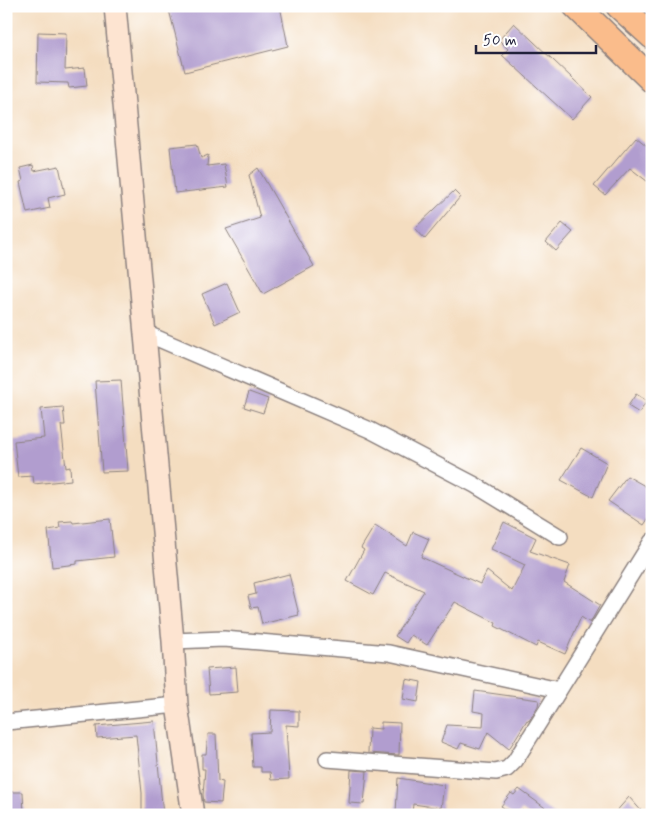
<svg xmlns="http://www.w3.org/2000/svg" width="658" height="821" viewBox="0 0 658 821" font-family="Mynerve,sans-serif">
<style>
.building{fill:#b19dcf}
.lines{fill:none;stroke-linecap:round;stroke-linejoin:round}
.minor-casing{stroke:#8b807e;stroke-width:18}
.secondary-casing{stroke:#8b807e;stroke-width:24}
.trunk-casing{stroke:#8b807e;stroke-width:28}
.minor{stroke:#fff;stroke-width:15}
.secondary{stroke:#fde4d1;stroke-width:21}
.trunk{stroke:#fabc8b;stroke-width:25}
</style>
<rect width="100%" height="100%" fill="#fff"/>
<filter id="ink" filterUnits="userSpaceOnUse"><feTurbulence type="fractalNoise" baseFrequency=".02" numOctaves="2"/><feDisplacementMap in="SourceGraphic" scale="10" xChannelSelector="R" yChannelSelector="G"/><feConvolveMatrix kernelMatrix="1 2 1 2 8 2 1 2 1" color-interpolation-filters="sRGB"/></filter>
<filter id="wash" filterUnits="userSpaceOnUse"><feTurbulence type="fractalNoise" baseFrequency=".0096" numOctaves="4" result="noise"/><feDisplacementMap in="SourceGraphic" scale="20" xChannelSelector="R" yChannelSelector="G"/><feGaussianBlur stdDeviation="1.12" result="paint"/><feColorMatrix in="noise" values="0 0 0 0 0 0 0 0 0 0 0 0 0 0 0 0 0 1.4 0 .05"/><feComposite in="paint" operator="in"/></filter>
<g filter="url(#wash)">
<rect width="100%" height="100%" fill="#f4ddc0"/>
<g id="blocks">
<g class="building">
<polygon points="168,6 280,6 288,46 185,72"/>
<polygon points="514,23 592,97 572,119 502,55 508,49 499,40"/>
<polygon points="38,32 66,33 65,70 85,68 87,86 69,88 68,83 37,82"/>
<polygon points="636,137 652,150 652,185 630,168 605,195 594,186"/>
<polygon points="197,144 201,158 208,155 207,166 224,164 228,187 175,193 170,147"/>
<polygon points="33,165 34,171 59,166 65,194 48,198 50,208 27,213 20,182 23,181 20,168"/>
<polygon points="258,168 314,266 263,294 226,229 260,218 249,175"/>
<polygon points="454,191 460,197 425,239 415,228"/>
<polygon points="562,223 573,232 556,251 546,242"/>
<polygon points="227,283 240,312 215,324 202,294"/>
<polygon points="121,380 128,471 102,472 95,381"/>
<polygon points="249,392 268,399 263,413 244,407"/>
<polygon points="636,394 647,401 639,413 628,406"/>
<polygon points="63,407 65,425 61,425 66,468 70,467 71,480 34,484 33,476 18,477 14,441 44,438 41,409"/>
<polygon points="581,448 607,463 593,497 561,480"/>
<polygon points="627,476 652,490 652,513 644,525 608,501"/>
<polygon points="110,519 114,557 77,561 77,564 52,567 48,530 60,528 59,522 72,521 73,523"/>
<polygon points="504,522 536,538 530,551 570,565 564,582 600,605 590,623 581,617 565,654 538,642 536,647 495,626 496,623 455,602 427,645 411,635 406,643 395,636 424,591 385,573 373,595 347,581 364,550 361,548 375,525 407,546 413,532 429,539 421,557 480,584 487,571 512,591 525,565 491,549"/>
<polygon points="289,574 299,615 262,624 258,607 251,608 248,596 256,594 254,583"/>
<polygon points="236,667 238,692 209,694 207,669"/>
<polygon points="406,679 421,682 418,702 403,699"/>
<polygon points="475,691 539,700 538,706 529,721 527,720 509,749 488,732 480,749 461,743 458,749 441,742 447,725 483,727 484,713 473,711"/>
<polygon points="271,710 299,711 299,726 286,725 289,779 271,780 270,772 261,772 261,767 253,767 251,733 270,732"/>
<polygon points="154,721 163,815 142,815 142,793 136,735 97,738 96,726"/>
<polygon points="381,722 400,723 399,755 368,753 369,728 381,729"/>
<polygon points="208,734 216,734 218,781 223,782 221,803 204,802 203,795 205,769 202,769 202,754 206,754"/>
<polygon points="351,770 367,771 364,804 349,803"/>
<polygon points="398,778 444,785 441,808 413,804 412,813 396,812"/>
<polygon points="519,789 555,815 529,815 522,810 518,815 514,815 501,806 511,793 514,795"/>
<polygon points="6,792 23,792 24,815 6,815"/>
<polygon points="629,797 645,815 613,815"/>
</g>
</g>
</g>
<g filter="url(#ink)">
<use href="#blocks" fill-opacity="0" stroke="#8b807e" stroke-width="1"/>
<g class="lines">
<g class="minor-casing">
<g id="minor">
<polyline points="145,333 370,430 475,485 560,537"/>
<polyline points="173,641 224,639 389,653 559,690"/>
<polyline points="6,722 177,705"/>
<polyline points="327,759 496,772 507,769 515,761 652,541"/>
</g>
</g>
<g class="secondary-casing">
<polyline id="secondary" points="115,6 173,641 177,705 193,815"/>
</g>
<g class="trunk-casing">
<g id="trunk">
<polyline points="576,6 652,80"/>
<polyline points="619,6 652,36"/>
</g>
</g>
<use href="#minor" class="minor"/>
<use href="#secondary" class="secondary"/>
<use href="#trunk" class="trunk"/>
</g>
</g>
<rect width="658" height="821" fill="none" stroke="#fff" stroke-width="25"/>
<path d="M476 45v8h120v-8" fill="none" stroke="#22223b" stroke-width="2.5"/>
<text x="483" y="45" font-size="15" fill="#22223b" stroke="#ffffff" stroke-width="4" paint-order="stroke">50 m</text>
</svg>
